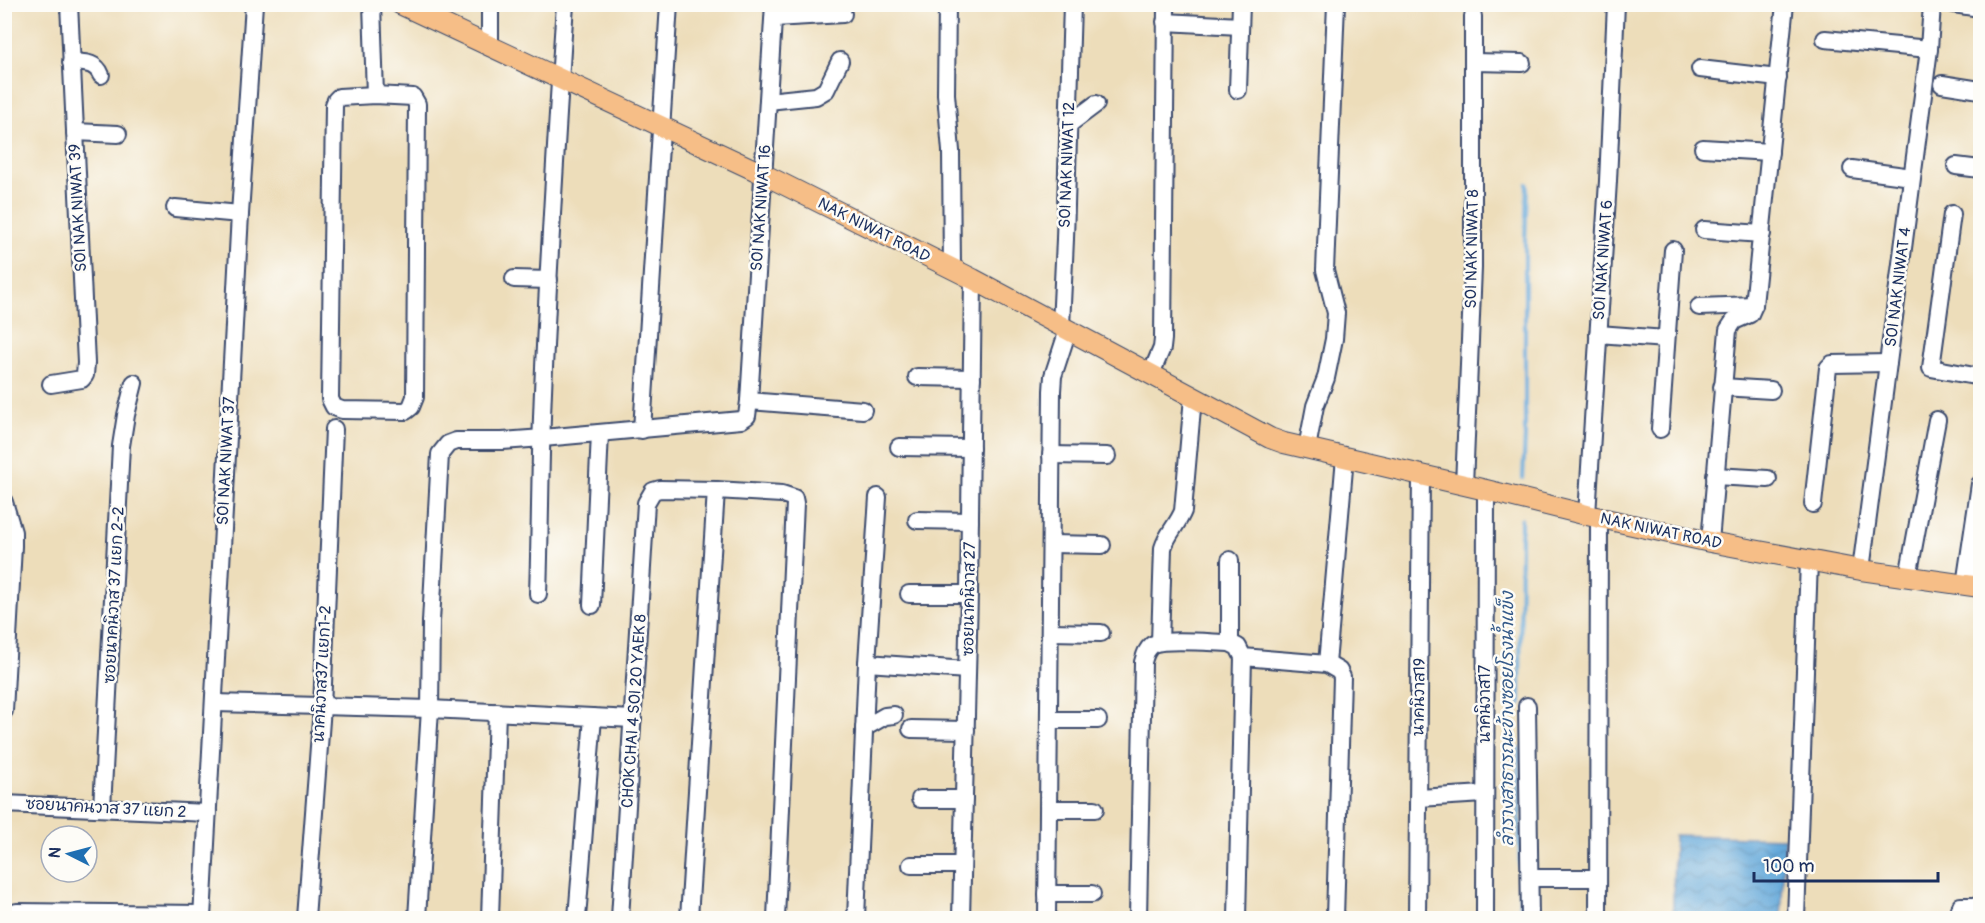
<svg xmlns="http://www.w3.org/2000/svg" width="1985" height="923" viewBox="0 0 1985 923" font-family="Pangolin,'Playpen Sans Thai',sans-serif">
<style>
.water{fill:url(#water-waves);stroke:#406c9c;stroke-width:1.5}
.lines{fill:none;stroke-linecap:round;stroke-linejoin:round}
.stream{stroke:#65a9da;stroke-width:4}
.minor-casing{stroke:#3a496c;stroke-width:20}
.major-casing{stroke:#3a496c;stroke-width:22}
.minor{stroke:#fff;stroke-width:16}
.major{stroke:#f6be87;stroke-width:20}
.labels{text-anchor:middle;dominant-baseline:central;stroke-width:5;stroke-linejoin:round;paint-order:stroke}
.street-label{font-size:16px;fill:#1b2f5e;stroke:#fdfcf7}
.water-label{font-size:18px;font-style:italic;fill:#355a89;stroke:#fdfcf7}
</style>
<defs>
<pattern id="water-waves" width="16" height="10" patternUnits="userSpaceOnUse" patternTransform="scale(1.5)"><rect width="16" height="10" fill="#65a9da"/><path d="M0 5q4-4 8 0t8 0" fill="none" stroke="#528ab4"/></pattern>
</defs>
<rect width="100%" height="100%" fill="#fdfcf7"/>
<filter id="ink" filterUnits="userSpaceOnUse"><feTurbulence type="fractalNoise" baseFrequency=".0167" numOctaves="2"/><feDisplacementMap in="SourceGraphic" scale="12" xChannelSelector="R" yChannelSelector="G"/><feConvolveMatrix kernelMatrix="1 2 1 2 8 2 1 2 1" color-interpolation-filters="sRGB"/></filter>
<filter id="wash" filterUnits="userSpaceOnUse"><feTurbulence type="fractalNoise" baseFrequency=".008" numOctaves="4" result="noise"/><feDisplacementMap in="SourceGraphic" scale="24" xChannelSelector="R" yChannelSelector="G"/><feGaussianBlur stdDeviation="1.35" result="paint"/><feColorMatrix in="noise" values="0 0 0 0 0 0 0 0 0 0 0 0 0 0 0 0 0 1.4 0 .05"/><feComposite in="paint" operator="in"/></filter>
<g filter="url(#wash)">
<rect width="100%" height="100%" fill="#edddba"/>
<polygon class="water" points="1674,835 1785,838 1781,918 1673,918"/>
<g class="lines">
<g class="stream">
<polyline points="1523,478 1525,436 1525,243 1527,184"/>
<polyline points="1520,705 1521,519"/>
<polyline points="1519,748 1520,918"/>
</g>
</g>
</g>
<g filter="url(#ink)">
<g class="lines">
<g class="minor-casing">
<g id="minor">
<polyline points="372,4 375,95"/>
<polyline points="947,4 946,94 951,151 952,269"/>
<polyline points="1954,4 1980,8"/>
<polyline points="1473,16 1473,62"/>
<polyline points="774,18 843,14"/>
<polyline points="1165,22 1240,26"/>
<polyline points="1825,39 1929,49"/>
<polyline points="490,47 490,4"/>
<path d="M71,62C84,63 96,62 101,75"/>
<polyline points="1700,69 1778,78"/>
<polyline points="1942,84 1980,90"/>
<polyline points="1238,90 1241,4"/>
<polygon points="375,95 413,97 417,104 415,397 411,407 406,411 342,410 334,407 330,399 334,105 336,100 339,97"/>
<polyline points="768,101 816,96 826,90 840,61"/>
<polyline points="1068,125 1096,104"/>
<polyline points="75,132 118,134"/>
<polyline points="1703,148 1770,152"/>
<polyline points="1956,166 1980,169"/>
<polyline points="1852,169 1912,177"/>
<polyline points="175,208 240,214"/>
<polyline points="1952,214 1931,368 1980,377"/>
<polyline points="1704,230 1762,234"/>
<polyline points="514,279 549,280"/>
<polyline points="1699,307 1754,305"/>
<polyline points="1061,326 1065,239 1072,4"/>
<polyline points="1598,334 1666,339"/>
<polyline points="1151,374 1162,348 1163,339 1166,4"/>
<polyline points="917,377 972,378"/>
<polyline points="51,384 82,379 85,375 86,363 69,4"/>
<polyline points="1722,387 1771,390"/>
<polyline points="749,401 863,410"/>
<polyline points="1660,429 1673,250"/>
<polyline points="642,430 669,4"/>
<polyline points="899,447 971,448"/>
<polyline points="1307,448 1315,406 1326,378 1334,339 1336,313 1325,270 1336,4"/>
<polyline points="1051,455 1107,456"/>
<polyline points="1715,476 1768,479"/>
<polyline points="1464,485 1473,268 1473,62 1522,63"/>
<polyline points="4,502 13,532 13,546 4,711"/>
<polyline points="1813,504 1828,368 1832,364 1888,363"/>
<polyline points="1587,515 1608,181 1616,4"/>
<polyline points="917,520 970,521"/>
<polyline points="1710,542 1728,330 1734,321 1750,314 1754,305 1785,4"/>
<polyline points="1051,544 1102,545"/>
<polyline points="1230,560 1230,643"/>
<polyline points="1861,570 1929,49 1932,4"/>
<polyline points="1908,577 1937,420"/>
<polyline points="1965,585 1980,484"/>
<path d="M538,594C540,535 540,476 542,417C547,279 556,142 565,4"/>
<polyline points="909,594 969,594"/>
<polyline points="592,605 600,433"/>
<polyline points="1050,632 1101,633"/>
<path d="M1160,642L1163,548C1167,534 1178,524 1183,511L1193,397"/>
<polyline points="867,663 967,670"/>
<polyline points="1327,664 1345,457"/>
<polyline points="214,703 430,709 633,719"/>
<polyline points="1527,706 1530,918"/>
<polyline points="1050,720 1098,720"/>
<polyline points="864,728 885,716 894,715"/>
<polyline points="911,729 966,730"/>
<polyline points="1419,798 1484,794"/>
<polyline points="920,799 964,799"/>
<polyline points="4,804 208,813"/>
<polyline points="102,808 121,446 126,415 134,383"/>
<polyline points="1049,809 1095,809"/>
<polyline points="911,865 962,865"/>
<polyline points="1530,878 1598,878"/>
<polyline points="1047,894 1092,894"/>
<polyline points="4,916 17,912 202,914"/>
<polyline points="202,918 240,214 254,4"/>
<polyline points="306,918 322,707 334,429"/>
<polyline points="417,918 430,709 431,622 440,454 448,444 456,441 502,441 543,438 741,420 747,416 749,401 774,4"/>
<polyline points="490,918 497,712"/>
<polyline points="577,918 593,717"/>
<polyline points="620,918 646,503 653,491 660,489 716,490 782,494 794,498 795,503 776,918"/>
<polyline points="689,918 716,490"/>
<polyline points="856,918 867,663 878,497"/>
<polyline points="961,918 969,594 973,279"/>
<polyline points="1047,918 1052,391 1053,376 1068,330"/>
<path d="M1138,918L1143,662C1145,655 1146,650 1152,645C1163,638 1215,643 1230,643L1238,647L1243,657L1327,664L1339,671L1342,677L1335,918"/>
<polyline points="1237,918 1243,657"/>
<polyline points="1417,918 1421,475"/>
<polyline points="1485,918 1486,490"/>
<polyline points="1598,918 1599,517"/>
<polyline points="1796,918 1809,561"/>
<polyline points="1957,918 1961,906 1980,906"/>
</g>
</g>
<g class="major-casing">
<polyline id="major" points="400,4 763,174 973,279 1270,438 1284,443 1486,490 1587,515 1710,542 1861,570 1980,587"/>
</g>
<use href="#minor" class="minor"/>
<use href="#major" class="major"/>
</g>
</g>
<g class="labels">
<g class="street-label">
<text transform="translate(1067 165) rotate(-88)">SOI NAK NIWAT 12</text>
<text transform="translate(78 208) rotate(-93)">SOI NAK NIWAT 39</text>
<text transform="translate(761 208) rotate(-86)">SOI NAK NIWAT 16</text>
<text transform="translate(874 230) rotate(27)">NAK NIWAT ROAD</text>
<text transform="translate(1472 249) rotate(-89)">SOI NAK NIWAT 8</text>
<text transform="translate(1603 260) rotate(-86)">SOI NAK NIWAT 6</text>
<text transform="translate(1898 287) rotate(-83)">SOI NAK NIWAT 4</text>
<text transform="translate(226 461) rotate(-87)">SOI NAK NIWAT 37</text>
<text transform="translate(1661 531) rotate(12)">NAK NIWAT ROAD</text>
<text transform="translate(114 595) rotate(-87)">ซอยนาคนิวาส 37 แยก 2-2</text>
<text transform="translate(969 599) rotate(-89)">ซอยนาคนิวาส 27</text>
<text transform="translate(322 674) rotate(-87)">นาคนิวาส37 แยก1-2</text>
<text transform="translate(1419 697) rotate(-89)">นาคนิวาส19</text>
<text transform="translate(1485 704) rotate(-90)">นาคนิวาส17</text>
<text transform="translate(634 711) rotate(-86)">CHOK CHAI 4 SOI 20 YAEK 8</text>
<text transform="translate(106 808) rotate(3)">ซอยนาคนวาส 37 แยก 2</text>
</g>
<g class="water-label">
<text transform="translate(1507 719) rotate(-90)">ลำรางสาธารณะข้างซอยโรงน้ำแข็ง</text>
</g>
</g>
<rect width="1985" height="923" fill="none" stroke="#fdfcf7" stroke-width="24"/>
<g transform="translate(69 854) rotate(276)"><circle r="28" fill="#fdfcf7" stroke="#a3aaba" stroke-width="1.5"/>
<path d="M0-4.5L10 22L0 15L-10 22Z" fill="#1f6fb2"/>
<text y="-9" font-size="16" font-weight="bold" text-anchor="middle" fill="#1b2f5e">N</text>
</g>
<path d="M1754 872v9h184v-9" fill="none" stroke="#1b2f5e" stroke-width="3"/>
<text x="1763" y="872" font-size="18" fill="#1b2f5e" stroke="#fdfcf7" stroke-width="4.5" paint-order="stroke">100 m</text>
</svg>
